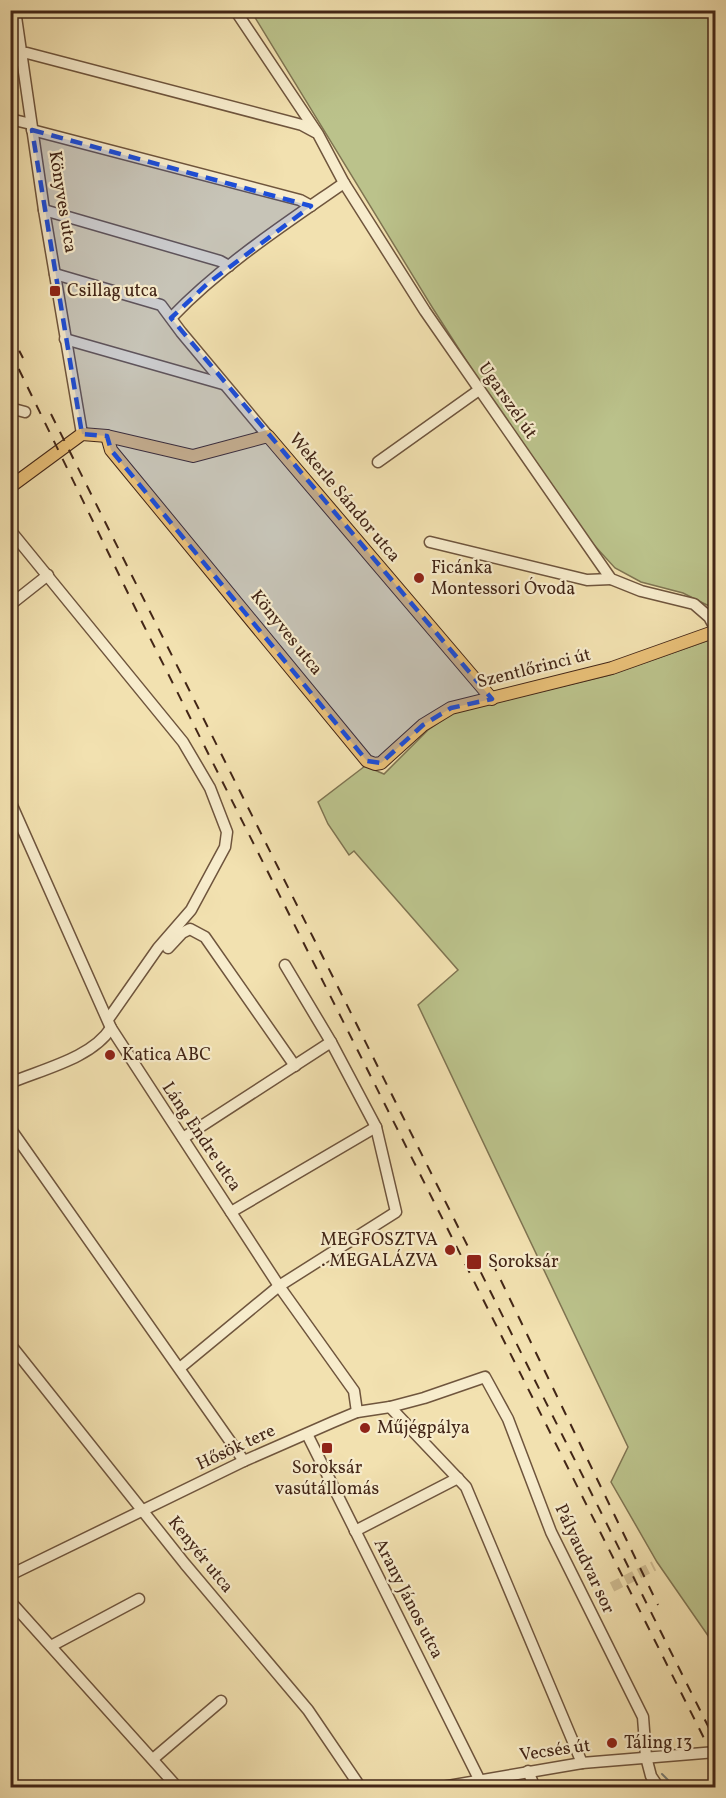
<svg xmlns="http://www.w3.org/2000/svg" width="726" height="1798" viewBox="0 0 726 1798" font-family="Vollkorn,serif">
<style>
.green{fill:#bbc28b;stroke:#7f7451;stroke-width:1.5}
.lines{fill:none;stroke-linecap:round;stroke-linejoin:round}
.stream{stroke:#7a7f76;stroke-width:2}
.minor-tunnel{stroke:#cfbc91;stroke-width:10;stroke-dasharray:10 5;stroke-linecap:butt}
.minor-casing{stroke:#6f553d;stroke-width:13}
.major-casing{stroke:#432617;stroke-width:14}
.minor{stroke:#f7eccc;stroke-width:10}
.major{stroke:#e9c078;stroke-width:12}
.rail{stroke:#432617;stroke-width:2;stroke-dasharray:10 10;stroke-linecap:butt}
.marked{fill:#1d4ed8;fill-opacity:0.2;stroke:#1d4ed8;stroke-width:4.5;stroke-dasharray:12 8;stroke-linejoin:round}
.poi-dot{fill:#8f2418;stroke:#f7eccc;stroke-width:2}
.labels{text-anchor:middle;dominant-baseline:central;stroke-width:4.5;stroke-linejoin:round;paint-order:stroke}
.street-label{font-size:18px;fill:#432617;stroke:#f7eccc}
.poi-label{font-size:18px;fill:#432617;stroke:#f7eccc;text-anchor:start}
</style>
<rect width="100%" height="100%" fill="#f2e1b0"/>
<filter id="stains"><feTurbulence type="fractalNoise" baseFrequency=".00333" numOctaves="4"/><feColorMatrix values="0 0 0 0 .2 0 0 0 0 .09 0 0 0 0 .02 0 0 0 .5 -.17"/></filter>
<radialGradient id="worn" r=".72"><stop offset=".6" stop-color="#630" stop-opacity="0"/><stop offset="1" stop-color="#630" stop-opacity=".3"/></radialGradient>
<g class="green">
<polygon points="251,11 715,11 715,609 683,593 641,582 615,568 562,510 432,307"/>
<polygon points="715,638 716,1637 711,1640 657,1562 611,1482 628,1447 418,1005 458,970 354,851 349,855 328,824 318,802 365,766 384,774 428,730 453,713 609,675"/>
</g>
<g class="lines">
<polyline class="stream" points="662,1774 676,1788"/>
<polyline class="minor-tunnel" points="612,1587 654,1566"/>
<g class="minor-casing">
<g id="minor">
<polyline points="15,10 44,210 82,434"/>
<polyline points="235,10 318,134 344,183 425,311 611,579 641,591 694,604 709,617 716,630"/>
<polyline points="10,54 27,53 302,125 315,132"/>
<polyline points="10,119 31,124"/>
<polyline points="32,130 300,200 311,206"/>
<polyline points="44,210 220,261 229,266"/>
<polyline points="55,274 161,305 181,332 268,436"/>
<path d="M172,317C222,265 285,224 344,183"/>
<polyline points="65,339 223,384"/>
<polyline points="10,408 25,412"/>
<polyline points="378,462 479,390"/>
<polyline points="10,530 183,742 210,788 227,832 225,847 191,910 158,948 109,1018"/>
<polyline points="430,542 587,580 611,579"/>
<polyline points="10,605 48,575"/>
<polyline points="10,801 111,1028 279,1286 354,1391 357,1412"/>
<polyline points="168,948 182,933 190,929 205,937 295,1066"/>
<path d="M10,1083C43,1069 92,1058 111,1028"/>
<polyline points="10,1128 244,1461"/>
<polyline points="183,1138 331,1042"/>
<polyline points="231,1212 376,1127"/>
<polyline points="10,1344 185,1564 308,1710 361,1788"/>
<polyline points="181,1367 279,1286 396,1212 376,1127 331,1042 285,965"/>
<polyline points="390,1407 466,1487 582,1763"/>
<polyline points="307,1434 479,1779"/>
<polyline points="355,1531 458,1478"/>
<polyline points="10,1575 244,1461 333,1422 357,1412 390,1407 424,1398 485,1377 508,1419 551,1532 643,1717 646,1757 651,1776 659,1788"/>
<polyline points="10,1601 178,1788"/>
<polyline points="51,1646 139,1599"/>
<polyline points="153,1759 221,1701"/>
<polyline points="528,1771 535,1788"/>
<polyline points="436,1788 582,1763 716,1752"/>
</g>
</g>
<g class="major-casing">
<g id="major">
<polyline points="107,436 111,450 367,761 375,764 381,763 423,725 451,708 612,668 716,631"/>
<polyline points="10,487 82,434 107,436 193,456 268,436 492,699"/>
</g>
</g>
<use href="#minor" class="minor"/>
<use href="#major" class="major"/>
<g class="rail">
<polyline points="10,333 23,358"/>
<polyline points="10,351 143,624 716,1762"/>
<polyline points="51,414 716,1742"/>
<polyline points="492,1262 658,1605"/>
</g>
</g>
<path class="marked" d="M32,130L311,206L207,284L171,318L492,699L451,708L423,725L381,763L367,761L111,450L107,436L82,434Z"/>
<g class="poi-dot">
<rect x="49" y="285" width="12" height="12" rx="3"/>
<circle cx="419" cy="578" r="6"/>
<circle cx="110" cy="1055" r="6"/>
<circle cx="450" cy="1250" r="6"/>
<rect x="466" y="1254" width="16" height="16" rx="3"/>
<circle cx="365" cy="1428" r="6"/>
<rect x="321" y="1442" width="12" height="12" rx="3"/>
<circle cx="612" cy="1743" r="6"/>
</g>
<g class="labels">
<g class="street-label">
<text transform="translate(62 202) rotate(81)">Könyves utca</text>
<text transform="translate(507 401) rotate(55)">Ugarszél út</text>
<text transform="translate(344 498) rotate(50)">Wekerle Sándor utca</text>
<text transform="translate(286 633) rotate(51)">Könyves utca</text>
<text transform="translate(534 669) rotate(-14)">Szentlőrinci út</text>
<text transform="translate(201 1137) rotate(56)">Láng Endre utca</text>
<text transform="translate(236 1448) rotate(-25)">Hősök tere</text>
<text transform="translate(200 1555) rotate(51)">Kenyér utca</text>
<text transform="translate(584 1559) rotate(65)">Pályaudvar sor</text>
<text transform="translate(408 1599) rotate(63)">Arany János utca</text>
<text transform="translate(555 1751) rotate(-8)">Vecsés út</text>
</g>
<g class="poi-label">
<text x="67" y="291">Csillag utca</text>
<text x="431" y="568">Ficánka<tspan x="431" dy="21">Montessori Óvoda</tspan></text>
<text x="122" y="1055">Katica ABC</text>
<text x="438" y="1240" text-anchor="end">MEGFOSZTVA<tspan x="438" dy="21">. MEGALÁZVA</tspan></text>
<text x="488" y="1262">Soroksár</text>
<text x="377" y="1428">Műjégpálya</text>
<text x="327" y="1468" text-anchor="middle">Soroksár<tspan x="327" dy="21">vasútállomás</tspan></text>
<text x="624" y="1743">Táling 13</text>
</g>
</g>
<rect width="726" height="1798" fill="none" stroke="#f2e1b0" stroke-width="36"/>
<rect x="12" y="12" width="702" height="1774" fill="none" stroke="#432617" stroke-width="3"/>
<rect x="18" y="18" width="690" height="1762" fill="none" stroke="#432617" stroke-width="1.5"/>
<rect width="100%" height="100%" filter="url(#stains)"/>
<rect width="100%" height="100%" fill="url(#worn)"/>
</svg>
